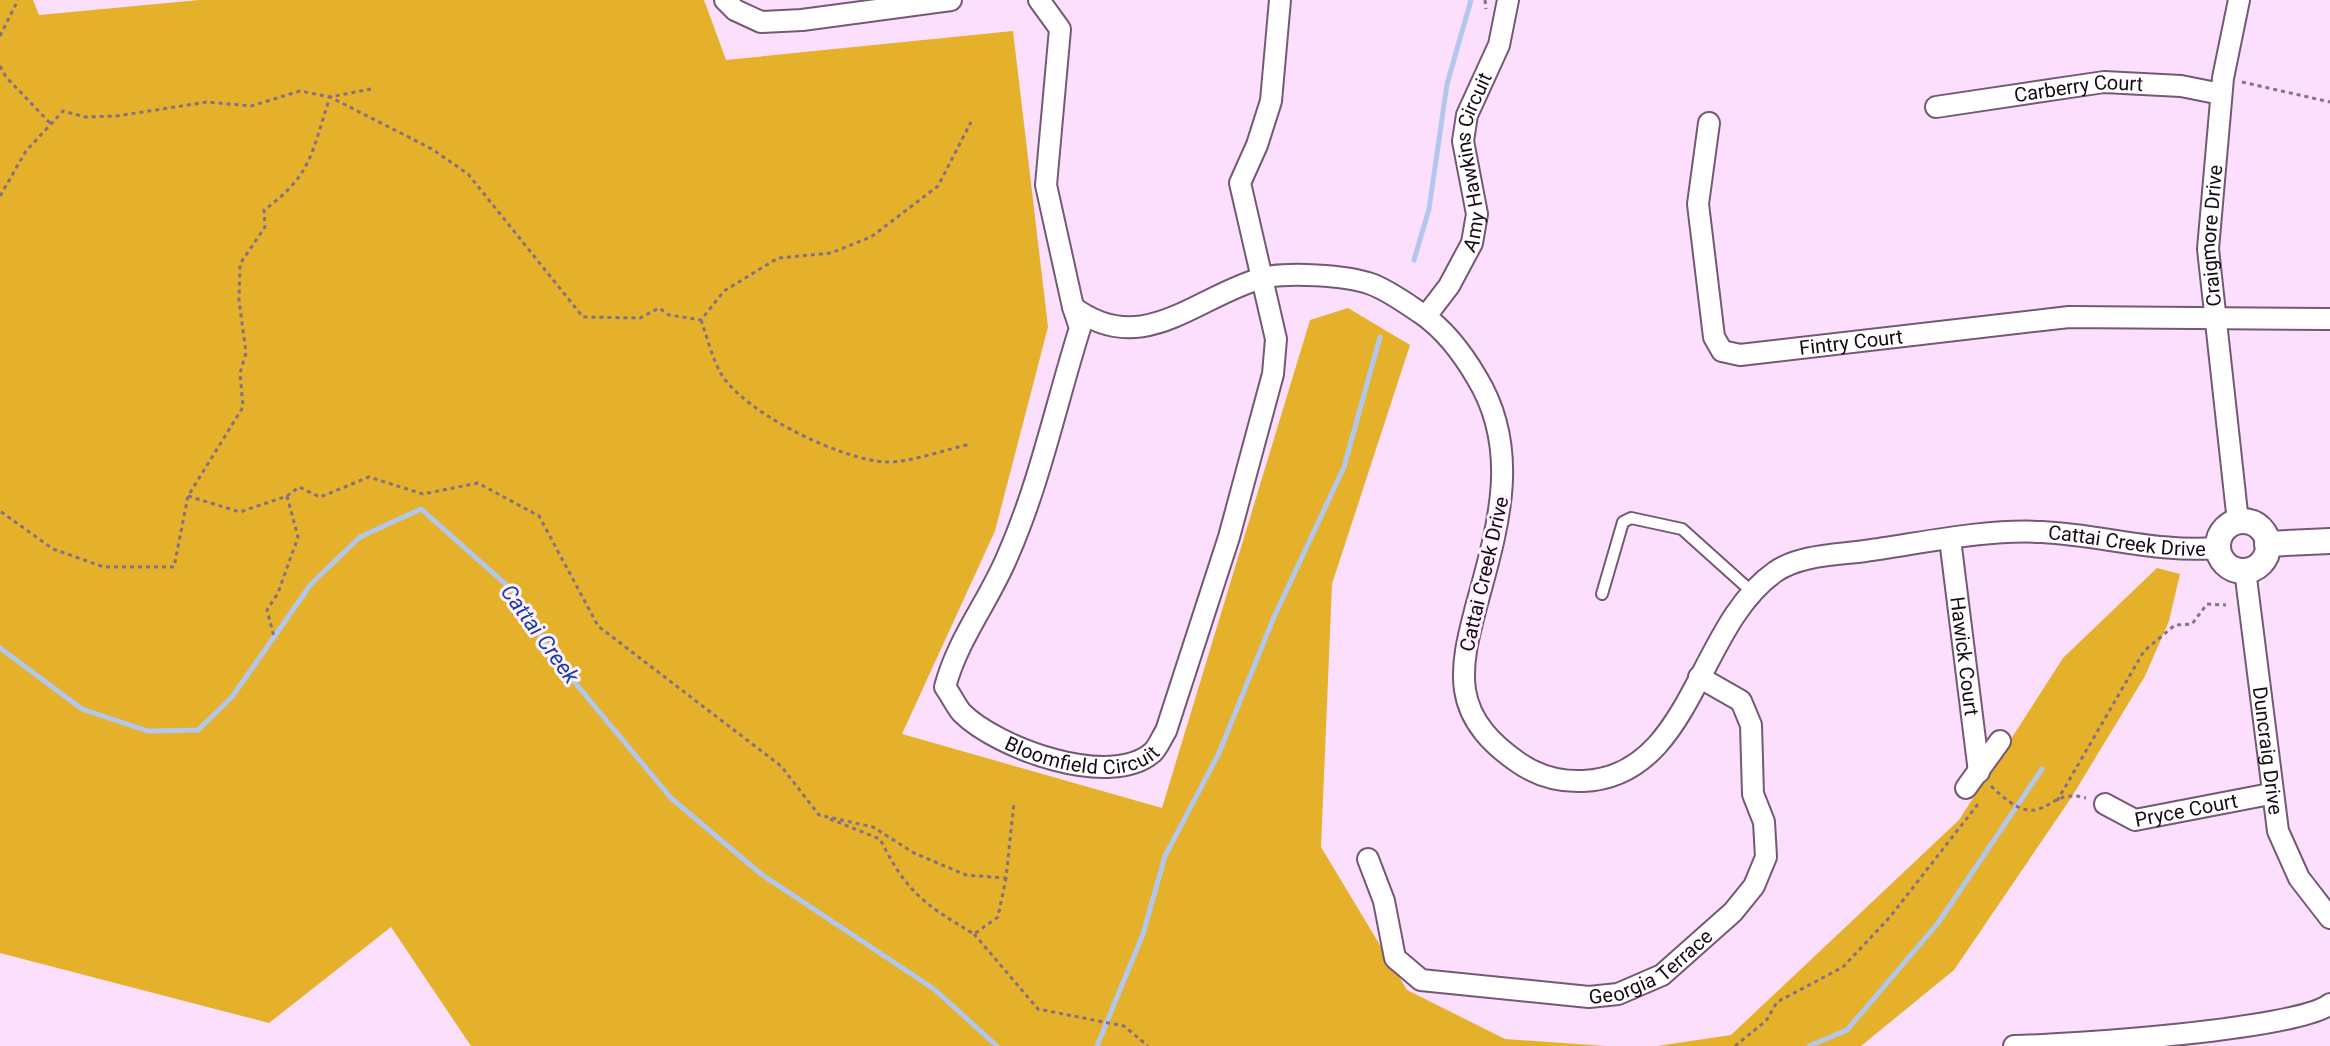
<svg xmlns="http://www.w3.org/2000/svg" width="2330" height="1046" viewBox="0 0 2330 1046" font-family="Roboto,sans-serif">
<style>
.forest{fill:#e5b02a}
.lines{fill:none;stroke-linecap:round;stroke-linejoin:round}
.stream{stroke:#b3c7ee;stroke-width:5}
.service-casing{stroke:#735974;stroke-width:14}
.minor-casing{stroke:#735974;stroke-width:24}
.tertiary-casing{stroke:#735974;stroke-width:28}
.path{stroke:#857185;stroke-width:3;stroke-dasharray:4 4;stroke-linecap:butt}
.service{stroke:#fff;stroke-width:10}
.minor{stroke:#fff;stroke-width:20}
.tertiary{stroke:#fff;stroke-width:24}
.labels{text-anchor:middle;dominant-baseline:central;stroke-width:6;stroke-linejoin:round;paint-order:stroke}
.street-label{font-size:20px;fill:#160c16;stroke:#fff2ff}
.water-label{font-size:22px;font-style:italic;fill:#183dab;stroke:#fff2ff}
</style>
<rect width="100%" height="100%" fill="#fcdefd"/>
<g class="forest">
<polygon points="0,0 33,0 39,15 199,0 704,0 726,60 1013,31 1048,327 995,531 902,734 1162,808 1310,320 1348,308 1410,345 1332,584 1321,847 1407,990 1505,1039 1606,1046 471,1046 391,927 269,1023 0,953"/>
<polygon points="2157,568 2180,574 2169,621 2145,676 2071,798 1954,970 1861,1046 1657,1046 1731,1035 1959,820 2063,658"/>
</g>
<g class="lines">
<g class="stream">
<polyline points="1414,260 1429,209 1447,84 1471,0"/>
<polyline points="0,648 82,709 148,731 198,730 232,697 311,584 360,537 421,509 511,589 552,655 671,798 761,874 934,989 997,1046"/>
<polyline points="1097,1046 1143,934 1165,856 1219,753 1274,617 1344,467 1380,337"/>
<polyline points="1809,1046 1847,1030 1938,923 2042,769"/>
</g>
<g class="service-casing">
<polyline id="service" points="1602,594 1623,522 1631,518 1682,529 1751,591"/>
</g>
<g class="minor-casing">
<g id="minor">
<polyline points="725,0 735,10 761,22 802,20 951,0"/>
<path id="s1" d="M1039,0L1060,29L1046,185L1073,307C1142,359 1195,297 1262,278C1287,272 1346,275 1371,284C1388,290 1407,304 1422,314C1445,330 1463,354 1477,378C1522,452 1497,530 1476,607C1469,634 1461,663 1465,690C1470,723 1493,745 1519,763C1538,776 1560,782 1583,781C1692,777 1697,626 1775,572C1799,555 1836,555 1865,551C1923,543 1983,529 2042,532C2103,535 2156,553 2219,548"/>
<path id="s2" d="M1936,107L2104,82L2181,86L2221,94"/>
<path id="s3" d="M1709,123L1698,204L1714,337L1722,351L1740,355L2069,317L2330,319"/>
<path id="s4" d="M1073,307L1080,328C1056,404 1040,482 1008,555C989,601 958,638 945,687C951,695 956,706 962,713C997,748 1111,790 1153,752C1158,747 1162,737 1166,731L1229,537L1273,374L1276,339L1240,183L1257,145L1271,101L1280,0"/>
<path id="s5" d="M1426,316L1449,286L1472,243L1477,214L1463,141L1467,115L1499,45L1508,0"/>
<path id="s6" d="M2238,522L2208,249L2223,78L2239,0"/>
<path id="s7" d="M1950,539L1979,772"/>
<path id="s8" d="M2245,570L2278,831L2299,878L2330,918"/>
<polyline points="1966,788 2000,741"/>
<path id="s9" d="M2105,804L2135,820L2270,794"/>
<path id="s10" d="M1368,859L1384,901L1395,958L1421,980L1589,997L1618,994L1662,975L1733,912L1754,886L1766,857L1764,822L1753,794L1751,725L1741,701L1699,677"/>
<path d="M2014,1046C2066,1045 2297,1030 2330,1004"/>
</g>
</g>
<g class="tertiary-casing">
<g id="tertiary">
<circle cx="2243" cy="546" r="25"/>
<polyline points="2267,544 2330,541"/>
</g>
</g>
<g class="path">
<polyline points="1485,0 1486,9"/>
<polyline points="0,36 18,0"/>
<polyline points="0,66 6,77 50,123"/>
<polyline points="2242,82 2330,102"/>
<polyline points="371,89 330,97 432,149 468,174 583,317 640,318 659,308 669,315 701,320 724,291 778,258 831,253 871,237 938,186 971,122"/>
<path d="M0,196L26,151L63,111L85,117L117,116L207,102L251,106L300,91L330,97C312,150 313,175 264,210L265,227L240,264L239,300L246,353L240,373L243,407L188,496L174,567H104L53,549L0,511"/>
<path d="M701,320C707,337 712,357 720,372C742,412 841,460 886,462C909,463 947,449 971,444"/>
<polyline points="188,496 240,512 287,496 298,537 278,593 267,610 274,637"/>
<polyline points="287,496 299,487 320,497 369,477 423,494 478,483 539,516 598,626 781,766 819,815 873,827 914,853 966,875 1006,878 1014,802"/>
<path d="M1991,786C2046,840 2043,785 2086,798"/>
<polyline points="2057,801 2144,651 2175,625 2192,624 2207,604 2226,605"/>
<path d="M830,819L880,839C907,893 924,904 974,934L998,917L1006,878"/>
<polyline points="974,934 1038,1009 1124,1026 1148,1046"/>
<polyline points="1735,1046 1766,1021 1777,1002 1843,967 1890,917 1978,804"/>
</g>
<use href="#service" class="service"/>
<use href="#minor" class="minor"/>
<use href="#tertiary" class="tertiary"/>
</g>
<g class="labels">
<g class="street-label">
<text stroke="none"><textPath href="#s2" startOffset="144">Carberry Court</textPath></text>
<text stroke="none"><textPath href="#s5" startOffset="170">Amy Hawkins Circuit</textPath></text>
<text stroke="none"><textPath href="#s6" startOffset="288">Craigmore Drive</textPath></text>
<text stroke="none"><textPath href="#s3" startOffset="362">Fintry Court</textPath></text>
<text stroke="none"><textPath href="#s1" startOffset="1910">Cattai Creek Drive</textPath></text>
<text transform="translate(1484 574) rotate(-77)">Cattai Creek Drive</text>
<text stroke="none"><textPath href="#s7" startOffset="118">Hawick Court</textPath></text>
<text stroke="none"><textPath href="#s4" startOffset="570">Bloomfield Circuit</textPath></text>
<text stroke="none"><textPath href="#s8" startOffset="182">Duncraig Drive</textPath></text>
<text stroke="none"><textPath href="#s9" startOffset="86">Pryce Court</textPath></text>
<text stroke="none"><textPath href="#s10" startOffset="376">Georgia Terrace</textPath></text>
</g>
<g class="water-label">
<text transform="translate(540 634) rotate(54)">Cattai Creek</text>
</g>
</g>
</svg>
